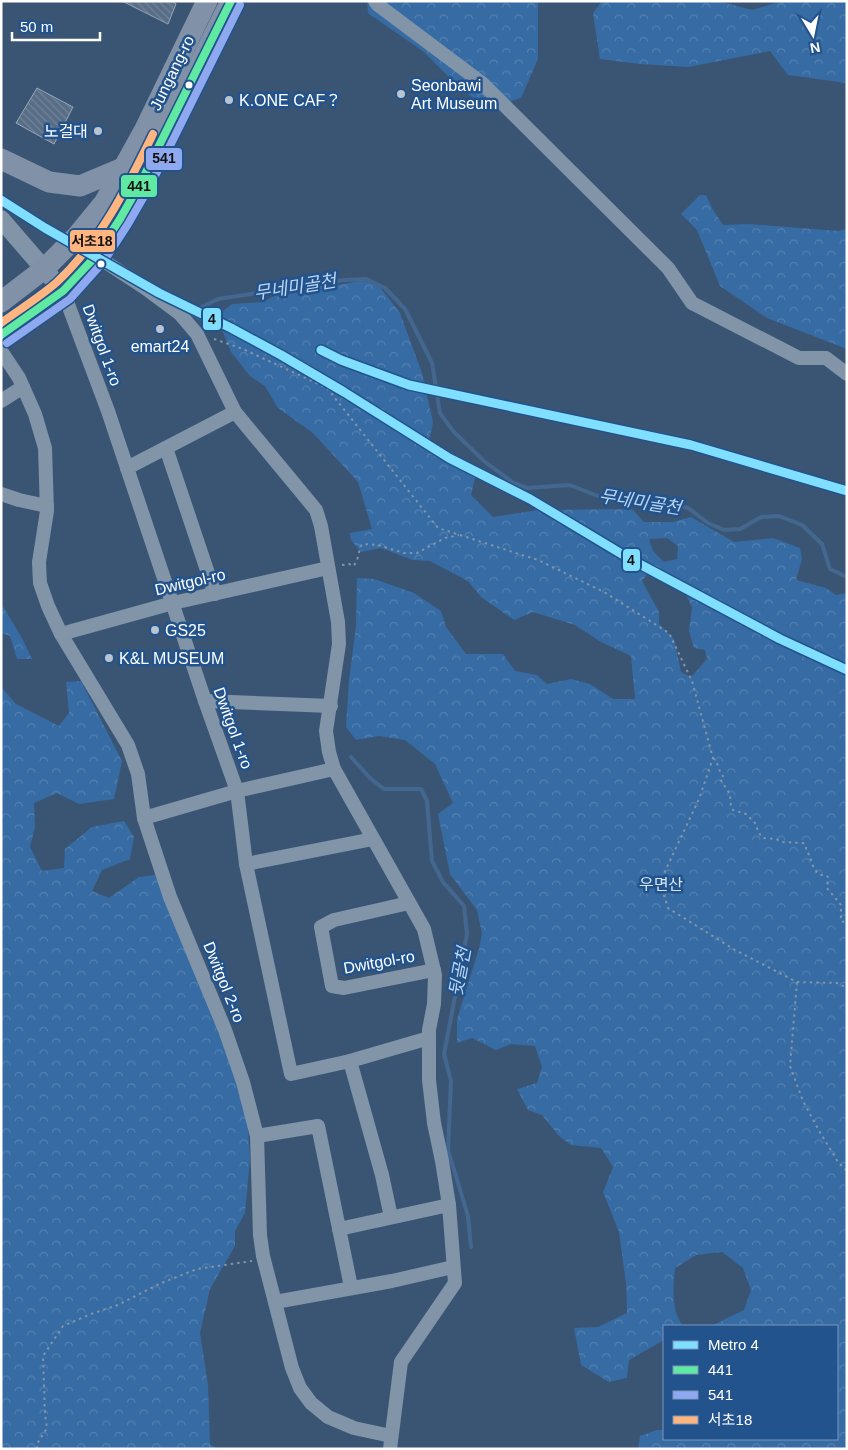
<svg xmlns="http://www.w3.org/2000/svg" width="848" height="1450" viewBox="0 0 848 1450" font-family="Helvetica,'Noto Sans KR',sans-serif">
<style>
.forest{fill:url(#forest-crowns);fill-rule:evenodd}
.lines{fill:none;stroke-linecap:round;stroke-linejoin:round}
.stream{stroke:#44678f;stroke-width:4}
.building{fill:url(#building-back-hatch);stroke:#95a5b7}
.path{stroke:#8194a8;stroke-width:2;stroke-dasharray:2.5 4;stroke-linecap:butt}
.minor{stroke:#8194a8;stroke-width:14}
.tertiary{stroke:#8194a8;stroke-width:18}
.primary{stroke:#8191a7;stroke-width:21}
.bus-1-casing{stroke:#22538d;stroke-width:11}
.bus-2-casing{stroke:#22538d;stroke-width:11}
.bus-3-casing{stroke:#22538d;stroke-width:11}
.bus-1{stroke:#60e9a3;stroke-width:8}
.bus-2{stroke:#8fa9f0;stroke-width:8}
.bus-3{stroke:#ffb580;stroke-width:8}
.metro-1-casing{stroke:#22538d;stroke-width:12}
.metro-1{stroke:#80dfff;stroke-width:9}
.bus-dot{fill:#fff;stroke:#22538d;stroke-width:2}
.poi-dot{fill:#bac4ce;stroke:#22538d;stroke-width:2}
.labels{text-anchor:middle;dominant-baseline:central;stroke-width:5;stroke-linejoin:round;paint-order:stroke}
.street-label{font-size:16px;fill:#fff;stroke:#22538d}
.poi-label{font-size:16px;fill:#fff;stroke:#22538d;text-anchor:start}
.park-label{font-size:16px;fill:#d5e6f8;stroke:#22538d}
.water-label{font-size:18px;font-style:italic;fill:#bcd6f3;stroke:#22538d}
.line-badge{stroke:#22538d;stroke-width:2}
.pale-badge-label{font-size:14px;text-anchor:middle;font-weight:bold;fill:#111}
</style>
<defs>
<pattern id="forest-crowns" width="20" height="18" patternUnits="userSpaceOnUse" patternTransform="scale(1.25)"><rect width="20" height="18" fill="#366ba3"/><path d="M2 6a3 3 0 1 1 6 0M12 15a3 3 0 1 1 6 0" fill="none" stroke="#5481b1"/></pattern>
<pattern id="building-back-hatch" width="6" height="6" patternUnits="userSpaceOnUse" patternTransform="scale(1.25)"><rect width="6" height="6" fill="#586d86"/><path d="M-1 5l2 2M0 0l6 6M5-1l2 2" fill="none" stroke="#718398"/></pattern>
</defs>
<rect width="100%" height="100%" fill="#3a5574"/>
<g class="forest">
<polygon points="367,1 538,1 538,59 521,98 486,108 458,86 424,52 368,13"/>
<polygon points="602,1 718,1 752,10 783,1 847,1 847,83 788,75 770,51 688,67 640,64 600,59 593,13"/>
<polygon points="700,195 706,195 713,210 723,225 748,224 838,231 847,229 847,349 767,318 720,286 697,230 681,214"/>
<path d="M358,281L376,282L400,313L422,373L433,422L429,442L473,466L475,478L471,495L493,517L538,510L632,509L644,522H673L691,517L734,542L773,538L800,548L802,559L796,580L826,588L836,595L847,593V1449H638L640,1436L657,1430H664V1439H837V1326H711L744,1310L751,1290L743,1268L722,1252L696,1255L675,1268C673,1287 671,1310 683,1326H664V1340L629,1360L627,1378L609,1382L581,1365L574,1328L598,1327L627,1313L626,1283L619,1232L603,1192L613,1167L601,1148L571,1145L559,1136L542,1115L528,1110L517,1089L537,1083L542,1067L535,1046L511,1044L496,1050L472,1038L457,1043V1019L479,949L482,933L477,910L450,874L438,814L453,803L435,764L405,740L379,736L356,740L346,727L349,680L356,626L357,578L374,579L414,593L441,611L446,627L466,654H503L515,671L537,675L547,684L571,679L590,684L613,699H635L631,656L601,642L575,625L533,612L514,620L481,597L468,581L430,561L413,560L381,548L361,552L351,540L350,533L372,529L358,482L313,433L278,408L265,386L250,376L231,352L221,327L219,314L232,304L263,302L289,288L339,285ZM667,538L678,546L677,559L664,562L653,551L649,539ZM651,569L686,582V595L692,607L689,631L694,648L705,650L707,659L691,677L681,672L674,639L659,624V612L642,581Z"/>
<polygon points="1,603 23,640 32,659 17,659 10,636 1,633"/>
<polygon points="81,681 122,761 114,799 79,804 57,793 34,803 35,827 30,847 42,871 64,868 65,849 92,827 124,821 134,837 130,859 102,870 92,891 109,898 139,877 155,875 171,906 243,1095 247,1113 250,1159 245,1213 235,1231 235,1246 210,1289 200,1333 208,1385 210,1444 217,1449 1,1449 1,687 16,704 59,726 69,713 66,682"/>
</g>
<g class="lines">
<g class="stream">
<polyline points="188,312 198,309 218,299 344,280 366,279 385,288 405,309 432,363 440,413 453,431 484,461 512,482 527,488 570,485 608,500 672,504 688,508 708,523 724,530 740,529 761,517 779,516 802,525 822,544 830,569 847,577"/>
<polyline points="188,312 203,320"/>
<polyline points="351,757 370,778 384,789 421,789 427,801 432,861 443,882 464,906 467,934 444,1054 451,1081 448,1150 468,1216 471,1247"/>
</g>
</g>
<g class="building">
<polygon points="122,1 171,1 176,4 168,24"/>
<polygon points="37,88 73,107 54,144 16,123"/>
</g>
<g class="lines">
<g class="path">
<polyline points="214,339 243,349 327,388 438,528 538,560 604,592 669,633 692,681 713,758 699,799 660,882 668,908 735,950 797,982 837,983 847,988"/>
<path d="M342,565L349,564L353,566C359,561 358,551 362,544L378,545L404,553H417L445,538L459,535"/>
<path d="M713,758C719,763 718,771 723,776L720,779L730,794L731,807L733,810L746,814L756,824L758,832L763,838L776,839L782,842L803,843L806,846V851C813,857 809,866 820,875H825L828,877L827,888L841,905V921L847,923"/>
<polyline points="797,982 790,1066 803,1101 818,1129 838,1162 847,1171"/>
<polyline points="37,1449 37,1444 47,1428 45,1414 43,1356 63,1326 91,1314 118,1305 159,1284 197,1269 252,1261"/>
</g>
<g class="minor">
<polyline points="375,1 378,5 482,83 668,268 692,303 799,358 826,358 847,374"/>
<polyline points="96,256 145,288 180,314 197,334 235,412 316,510 321,526 338,622 339,644 326,731 329,752 334,769 424,929 435,975 434,1004 429,1030 429,1080 434,1123 442,1161 449,1205 455,1283 401,1362 390,1449"/>
<polyline points="63,291 108,411 205,701 237,791 246,864 291,1074 350,1061 429,1038"/>
<polyline points="1,351 19,378 35,414 45,448 47,511 39,562 40,583 48,606 61,634 128,745 138,774 144,818 170,897 225,1030 243,1082 257,1136 260,1235 263,1256 292,1368 300,1388 311,1403 328,1417 354,1428 391,1436"/>
<polyline points="1,401 23,387"/>
<polyline points="166,448 215,594"/>
<polyline points="127,468 235,412"/>
<polyline points="1,494 19,500 47,506"/>
<polyline points="61,634 173,603 328,568"/>
<polyline points="205,701 331,706"/>
<polyline points="144,818 237,791 334,769"/>
<polyline points="246,864 373,839"/>
<polyline points="409,903 334,920 321,927 332,986 344,988 434,970"/>
<polyline points="350,1061 382,1175 391,1217"/>
<polyline points="257,1136 318,1126 351,1287"/>
<polyline points="339,1229 449,1205"/>
<polyline points="275,1302 392,1281 453,1267"/>
</g>
<polyline class="tertiary" points="1,219 63,291"/>
<g class="primary">
<polyline points="1,159 49,182 80,186 123,168"/>
<polyline points="1,302 44,269 77,236 104,203 145,129 207,1"/>
<polyline points="1,335 63,291 96,256 120,219 141,182 231,1"/>
</g>
<g class="bus-1-casing">
<polyline id="bus-1" points="1,335 63,291 96,256 120,219 141,182 231,1"/>
</g>
<g class="bus-2-casing">
<polyline id="bus-2" points="7,343 70,299 104,261 128,224 150,186 240,5"/>
</g>
<g class="bus-3-casing">
<path id="bus-3" d="M1,323C20,309 40,297 57,282C101,241 127,187 153,134"/>
</g>
<use href="#bus-1" class="bus-1"/>
<use href="#bus-2" class="bus-2"/>
<use href="#bus-3" class="bus-3"/>
<g class="metro-1-casing">
<g id="metro-1">
<polyline points="1,200 45,228 159,293 231,328 281,355 344,392 449,458 530,499 630,559 780,639 847,670"/>
<polyline points="321,350 341,360 409,385 691,445 847,491"/>
</g>
</g>
<use href="#metro-1" class="metro-1"/>
</g>
<g class="bus-dot">
<circle cx="189" cy="85" r="4.5"/>
<circle cx="101" cy="264" r="4.5"/>
</g>
<g class="poi-dot">
<circle cx="401" cy="94" r="5"/>
<circle cx="229" cy="100" r="5"/>
<circle cx="98" cy="131" r="5"/>
<circle cx="160" cy="329" r="5"/>
<circle cx="155" cy="630" r="5"/>
<circle cx="109" cy="658" r="5"/>
</g>
<g class="labels">
<g class="street-label">
<text transform="translate(172 73) rotate(-64)">Jungang-ro</text>
<text transform="translate(102 345) rotate(70)">Dwitgol 1-ro</text>
<text transform="translate(190 582) rotate(-13)">Dwitgol-ro</text>
<text transform="translate(233 728) rotate(70)">Dwitgol 1-ro</text>
<text transform="translate(379 962) rotate(-10)">Dwitgol-ro</text>
<text transform="translate(224 982) rotate(68)">Dwitgol 2-ro</text>
</g>
<g class="poi-label">
<text x="411" y="85">Seonbawi<tspan x="411" dy="18">Art Museum</tspan></text>
<text x="239" y="100">K.ONE CAF？</text>
<text x="88" y="131" text-anchor="end">노걸대</text>
<text x="160" y="346" text-anchor="middle">emart24</text>
<text x="165" y="630">GS25</text>
<text x="119" y="658">K&amp;L MUSEUM</text>
</g>
<g class="park-label">
<text x="661" y="884">우면산</text>
</g>
<g class="water-label">
<text transform="translate(295 287) rotate(-9)">무네미골천</text>
<text transform="translate(640 502) rotate(9)">무네미골천</text>
<text transform="translate(460 972) rotate(-79)">뒷골천</text>
</g>
</g>
<g class="line-badge">
<rect x="145" y="147" width="38" height="24" rx="5" fill="#8fa9f0"/>
<rect x="120" y="174" width="38" height="24" rx="5" fill="#60e9a3"/>
<rect x="69" y="229" width="47" height="24" rx="5" fill="#ffb580"/>
<rect x="202" y="307" width="20" height="24" rx="5" fill="#80dfff"/>
<rect x="622" y="548" width="19" height="24" rx="5" fill="#80dfff"/>
</g>
<g class="pale-badge-label">
<text x="164" y="163">541</text>
<text x="139" y="191">441</text>
<text x="92" y="246">서초18</text>
<text x="212" y="324">4</text>
<text x="631" y="565">4</text>
</g>
<rect width="848" height="1450" fill="none" stroke="#ffffff" stroke-width="5"/>
<rect x="663" y="1325" width="175" height="115" fill="#22538d" stroke="#7a98bb"/>
<rect x="673" y="1341" width="25" height="8" fill="#80dfff" stroke="#7a98bb"/>
<text x="708" y="1350" font-size="15" fill="#ffffff">Metro 4</text>
<rect x="673" y="1366" width="25" height="8" fill="#60e9a3" stroke="#7a98bb"/>
<text x="708" y="1375" font-size="15" fill="#ffffff">441</text>
<rect x="673" y="1391" width="25" height="8" fill="#8fa9f0" stroke="#7a98bb"/>
<text x="708" y="1400" font-size="15" fill="#ffffff">541</text>
<rect x="673" y="1416" width="25" height="8" fill="#ffb580" stroke="#7a98bb"/>
<text x="708" y="1425" font-size="15" fill="#ffffff">서초18</text>
<g transform="translate(813 35) rotate(170)" stroke="#22538d" stroke-width="4" paint-order="stroke">
<path d="M0-4L9 19L0 12L-9 19Z" fill="#ffffff"/>
<text y="-8" font-size="14" font-weight="bold" text-anchor="middle" fill="#ffffff">N</text>
</g>
<path d="M12 32v8h88v-8" fill="none" stroke="#ffffff" stroke-width="2.5"/>
<text x="20" y="32" font-size="15" fill="#ffffff" stroke="#22538d" stroke-width="4" paint-order="stroke">50 m</text>
</svg>
